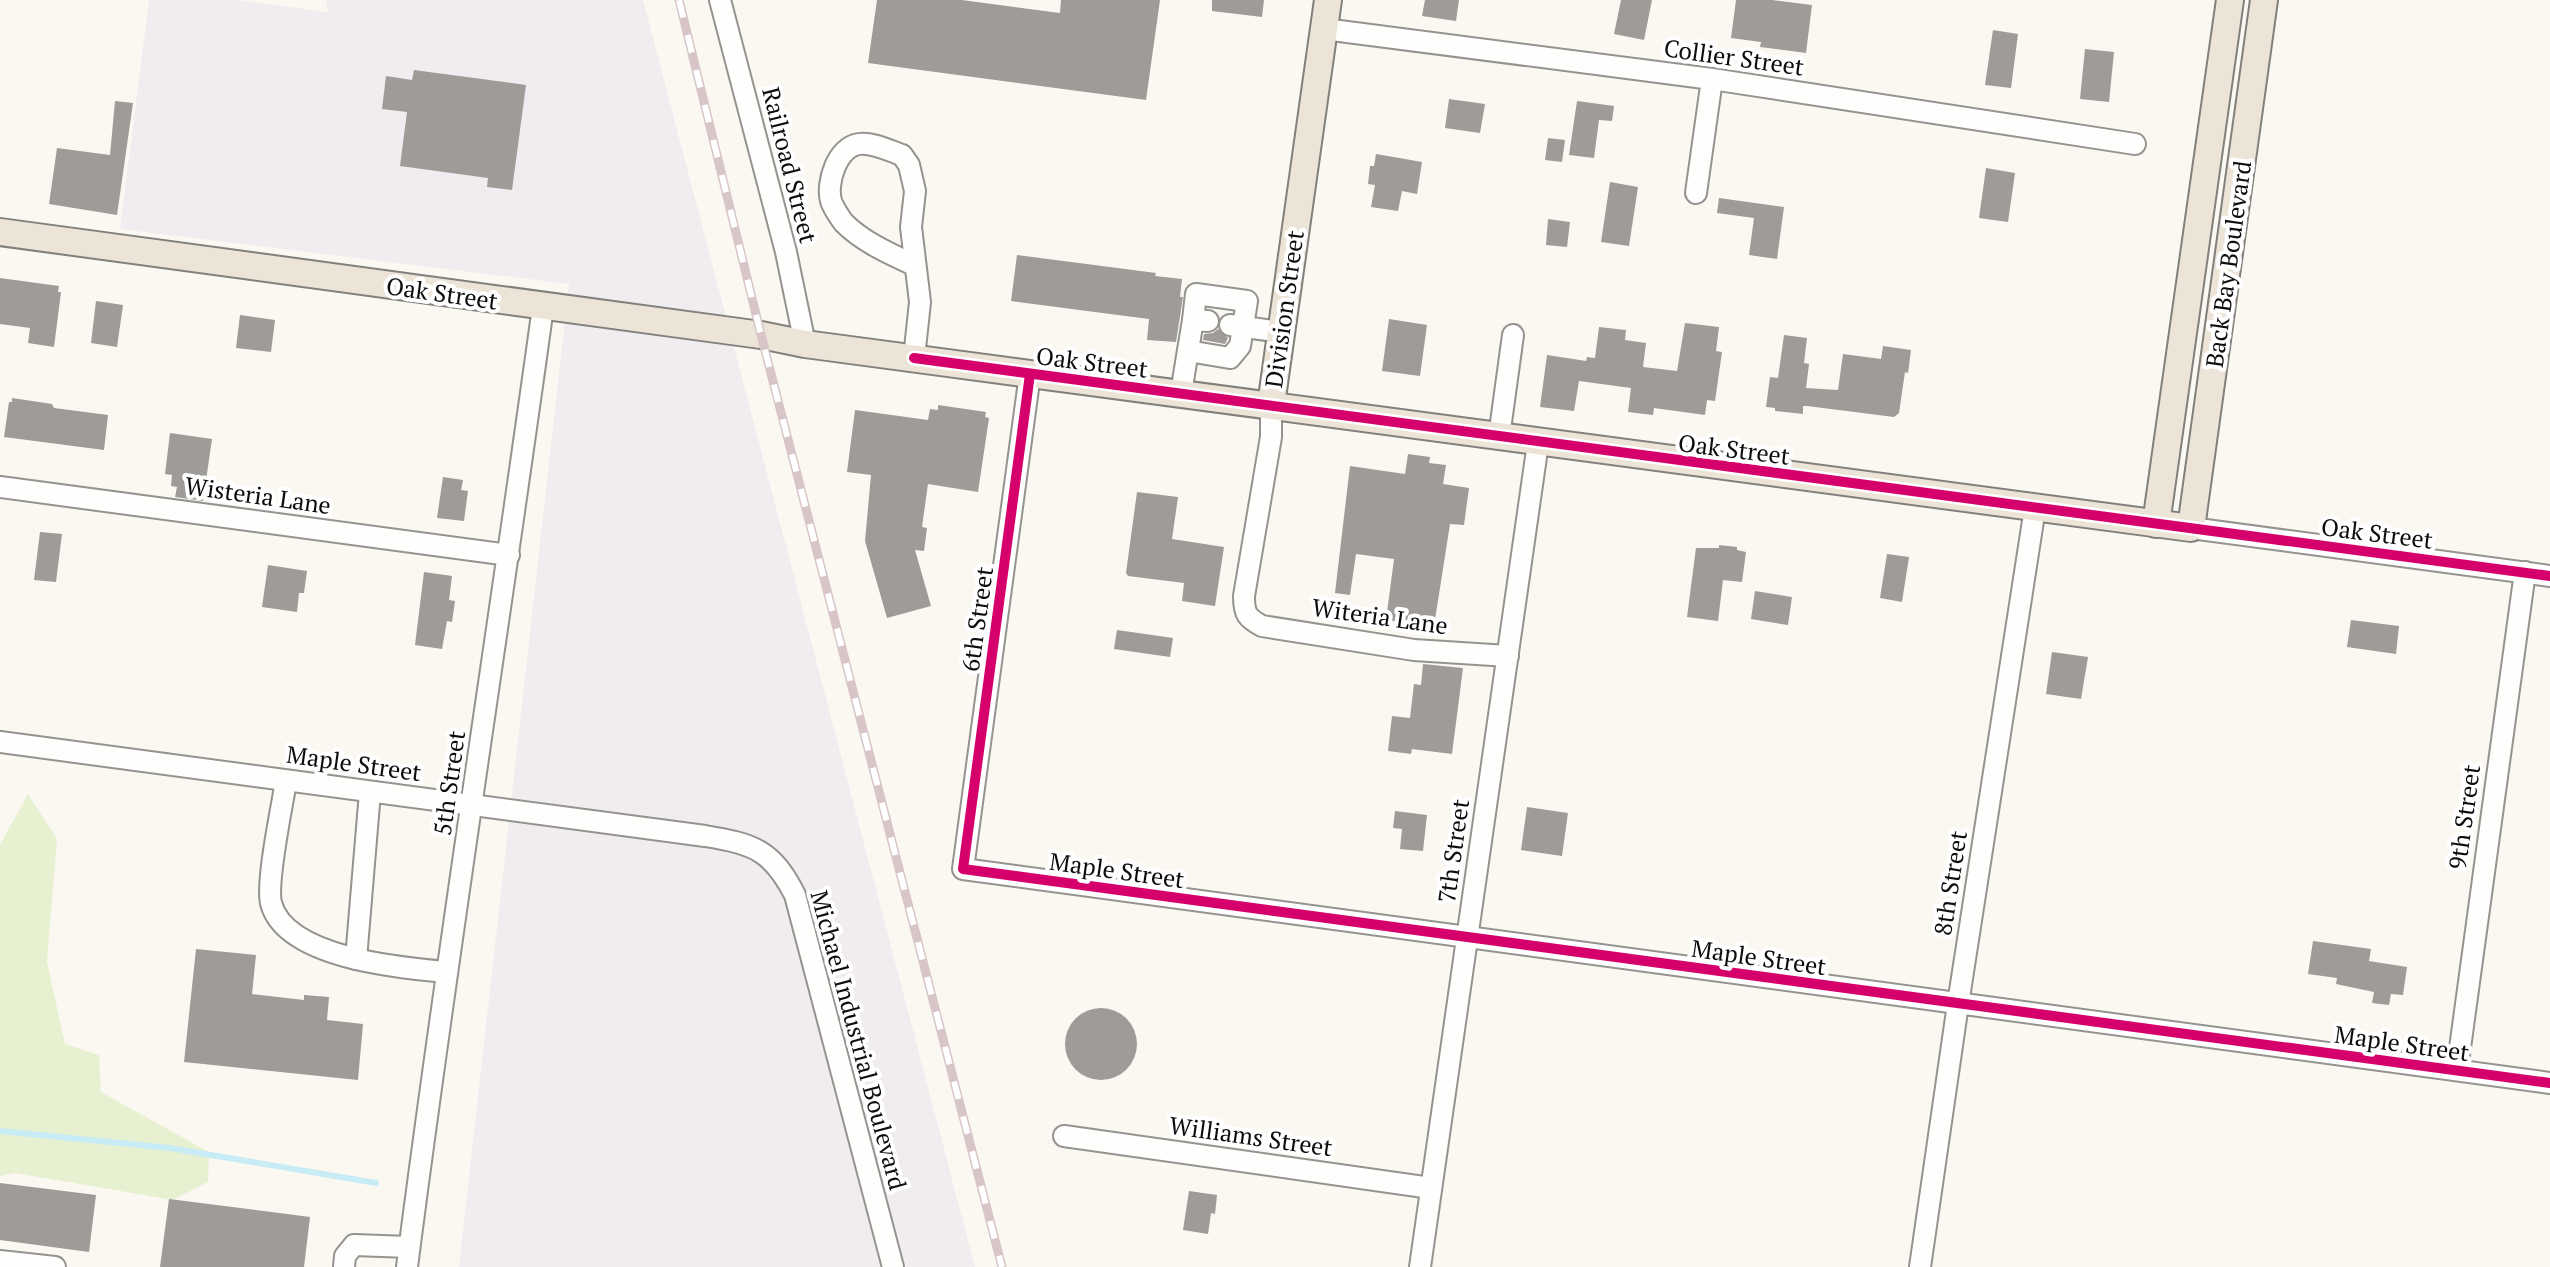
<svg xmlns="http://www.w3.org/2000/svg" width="2550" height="1267" viewBox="0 0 2550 1267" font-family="'PT Serif',serif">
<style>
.industrial{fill:#f1ecef}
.green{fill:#e8f0d2}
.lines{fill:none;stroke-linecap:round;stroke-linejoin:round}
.stream{stroke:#c8ecf5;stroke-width:6}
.building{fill:#9e9b98}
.minor-casing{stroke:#949390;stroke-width:24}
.major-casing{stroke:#81807d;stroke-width:30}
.minor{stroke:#fefefd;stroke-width:20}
.major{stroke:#ede4d8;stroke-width:26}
.rail-casing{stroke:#d7c5c8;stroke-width:9}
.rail{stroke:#fff;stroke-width:6;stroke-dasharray:18;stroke-linecap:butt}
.cycleway-casing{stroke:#fff;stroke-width:15}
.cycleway{stroke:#d6006c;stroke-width:10}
.labels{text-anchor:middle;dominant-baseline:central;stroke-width:8;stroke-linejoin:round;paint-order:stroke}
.street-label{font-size:24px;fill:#0d0d0d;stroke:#fff}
</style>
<rect width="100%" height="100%" fill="#fbf8f2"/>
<polygon class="industrial" points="149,0 235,0 328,12 326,0 643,0 975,1267 459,1267 569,284 120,229"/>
<polygon class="green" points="28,794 57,839 47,962 65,1044 99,1055 101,1092 209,1152 208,1182 173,1200 15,1173 0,1176 0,845"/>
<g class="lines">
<polyline class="stream" points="0,1131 170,1148 376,1183"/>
</g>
<g class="building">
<polygon points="877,0 962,0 1060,13 1061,0 1160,0 1146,100 868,63"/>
<polygon points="1212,0 1264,0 1262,17 1212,11"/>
<polygon points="1425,0 1459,0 1456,21 1422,16"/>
<polygon points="1621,0 1652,0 1644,40 1614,34"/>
<polygon points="1736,0 1772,0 1812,5 1806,53 1760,47 1761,42 1731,38"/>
<polygon points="1993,30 2018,34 2011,88 1985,85"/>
<polygon points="2085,49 2114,52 2109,102 2080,99"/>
<polygon points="414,70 526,85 512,190 487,187 488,178 400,166 407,112 382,109 386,76 412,80"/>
<polygon points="1449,99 1485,104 1480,133 1445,128"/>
<polygon points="115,101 133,103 117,215 49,204 57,148 110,155"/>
<polygon points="1577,101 1614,106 1612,121 1599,120 1594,158 1569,155"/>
<polygon points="1548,138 1565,140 1562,162 1545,160"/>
<polygon points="1376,154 1422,162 1417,194 1402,191 1398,211 1371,207 1375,185 1368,184 1370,166 1374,166"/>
<polygon points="1986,168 2015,173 2008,222 1979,218"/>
<polygon points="1610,182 1638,187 1629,246 1601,242"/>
<polygon points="1719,198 1784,207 1777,259 1749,255 1754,218 1717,213"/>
<polygon points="1548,219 1570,222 1567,247 1546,245"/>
<polygon points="1017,255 1156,273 1155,276 1182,279 1180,297 1183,297 1176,342 1147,340 1149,319 1011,301"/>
<polygon points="0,278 59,286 58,292 61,292 54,347 28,343 30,328 0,324"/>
<polygon points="96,301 123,305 117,347 91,343"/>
<polygon points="240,315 275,320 271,352 236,348"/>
<polygon points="1389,319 1427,325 1420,376 1382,371"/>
<polygon points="1685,323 1719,327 1716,351 1722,352 1715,401 1707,400 1705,415 1654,408 1653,415 1628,412 1631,388 1579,381 1574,411 1540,407 1547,355 1586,361 1587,357 1595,358 1599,327 1626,330 1625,340 1646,343 1643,367 1677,371"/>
<polygon points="1218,329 1228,338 1225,344 1203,340 1204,334 1213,333"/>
<polygon points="1784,335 1807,338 1804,363 1809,364 1806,388 1838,390 1843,354 1881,359 1883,346 1911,350 1908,373 1905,372 1899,413 1894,417 1807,406 1803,406 1803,414 1775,411 1775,408 1766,407 1770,377 1778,378"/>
<polygon points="12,398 52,404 54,408 108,415 104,450 4,437 9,402 12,402"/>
<polygon points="938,405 986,412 985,417 989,418 978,492 928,484 922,527 927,528 924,551 915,550 931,606 887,618 865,541 871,475 847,472 855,410 928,420 930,409 938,410"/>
<polygon points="170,433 212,439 203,501 175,497 177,487 171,486 172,475 165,474"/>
<polygon points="1408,454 1430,457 1429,463 1446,465 1443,484 1469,488 1464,525 1450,524 1434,626 1386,620 1394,559 1356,554 1350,595 1335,593 1350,466 1405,474"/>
<polygon points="443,477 463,480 461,490 468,491 464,521 437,518"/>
<polygon points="1137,492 1178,497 1172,539 1224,547 1215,606 1182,601 1184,583 1128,576 1126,573"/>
<polygon points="40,532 62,534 56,582 34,580"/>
<polygon points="1719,545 1737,547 1737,550 1746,552 1742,582 1723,580 1718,621 1687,617 1696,548 1719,548"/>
<polygon points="1887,554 1909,557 1902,602 1880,598"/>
<polygon points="268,565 307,571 304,593 299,593 297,612 262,607"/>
<polygon points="424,572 452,576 449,600 455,601 452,622 447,621 442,649 415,645"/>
<polygon points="1755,591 1792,597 1788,625 1751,619"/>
<polygon points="2351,620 2399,626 2396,654 2347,647"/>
<polygon points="1117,630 1173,638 1170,657 1114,649"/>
<polygon points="2052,652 2088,657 2081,699 2046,694"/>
<polygon points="1423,664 1463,668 1452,754 1412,749 1411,754 1388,751 1392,716 1410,718 1414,684 1421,685"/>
<polygon points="1527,807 1568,813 1562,856 1521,850"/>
<polygon points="1395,811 1427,815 1423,851 1400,849 1402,829 1393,828"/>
<polygon points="2313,941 2371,949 2369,961 2407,967 2403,995 2391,994 2389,1005 2372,1003 2374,992 2336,984 2337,978 2308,974"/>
<polygon points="196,949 256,955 252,994 304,1000 304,995 329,997 327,1020 363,1024 358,1080 184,1062"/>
<circle cx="1101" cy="1044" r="36"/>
<polygon points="0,1183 96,1195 89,1252 0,1240"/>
<polygon points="1189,1191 1217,1195 1215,1214 1211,1213 1208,1234 1183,1230"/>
<polygon points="169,1199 310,1217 304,1267 160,1267"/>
</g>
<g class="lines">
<g class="minor-casing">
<g id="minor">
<polyline points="720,0 786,252 805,344"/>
<polyline points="1324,29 1712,79 2135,144"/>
<polyline points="1696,193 1712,79"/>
<polyline points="1230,325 1281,332"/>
<polyline points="1188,351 1230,358 1240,346 1247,301 1196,294 1193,320"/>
<path d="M914,358L920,302L911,227L915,191L909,165L902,155C890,151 872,142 859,144C837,147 826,183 831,201C833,207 840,218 844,223C863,242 890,254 914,265"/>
<polyline points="1030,374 963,869 2550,1083"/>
<polyline points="1181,393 1193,320 1208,321"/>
<path d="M1271,405V437L1244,596C1244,614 1247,618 1262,626L1414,650L1508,656"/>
<polyline points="1499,437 1513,335"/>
<polyline points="0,487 509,555"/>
<polyline points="2191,528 2550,576"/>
<path d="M0,742L705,836C754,844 772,850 795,895L893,1267"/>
<path d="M286,781C282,807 266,881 271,903C285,958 401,968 447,972"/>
<polyline points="356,959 370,792"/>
<polyline points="2457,1070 2525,572"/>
<polyline points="1064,1136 1431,1188"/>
<polyline points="0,1261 55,1267"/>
<polyline points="344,1267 345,1256 354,1245 409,1247"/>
<path d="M407,1267C448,946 499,627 543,307"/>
<polyline points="1420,1267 1538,443"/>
<polyline points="1920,1267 1958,1004 2035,508"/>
</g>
</g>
<g class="major-casing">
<g id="major">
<polyline points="0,232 761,335 805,344 2191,528 2264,0"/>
<polyline points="1271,405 1328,0"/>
<polyline points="2156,524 2230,0"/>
</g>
</g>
<use href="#minor" class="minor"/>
<use href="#major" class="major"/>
<g class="rail-casing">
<polyline id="rail" points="679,0 761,335 1002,1267"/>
</g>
<use href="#rail" class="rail"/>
<g class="cycleway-casing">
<g id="cycleway">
<polyline points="914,358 2550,576"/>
<polyline points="1030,374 963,869 2550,1083"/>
</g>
</g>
<use href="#cycleway" class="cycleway"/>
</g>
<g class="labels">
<g class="street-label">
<text transform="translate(1734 57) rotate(8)">Collier Street</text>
<text transform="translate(790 165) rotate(76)">Railroad Street</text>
<text transform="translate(2228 264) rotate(-82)">Back Bay Boulevard</text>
<text transform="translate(442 293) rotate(8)">Oak Street</text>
<text transform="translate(1284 309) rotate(-82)">Division Street</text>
<text transform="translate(1092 362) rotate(7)">Oak Street</text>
<text transform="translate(1734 449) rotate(7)">Oak Street</text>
<text transform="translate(258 495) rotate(8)">Wisteria Lane</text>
<text transform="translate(2377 533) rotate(7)">Oak Street</text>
<text transform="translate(1380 616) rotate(8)">Witeria Lane</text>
<text transform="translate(977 619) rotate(-82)">6th Street</text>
<text transform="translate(354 763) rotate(8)">Maple Street</text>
<text transform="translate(449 783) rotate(-82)">5th Street</text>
<text transform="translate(2464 817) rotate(-82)">9th Street</text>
<text transform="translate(1453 851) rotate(-82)">7th Street</text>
<text transform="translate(1117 870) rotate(8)">Maple Street</text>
<text transform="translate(1950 883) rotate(-81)">8th Street</text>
<text transform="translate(1759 957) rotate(8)">Maple Street</text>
<text transform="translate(859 1040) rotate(75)">Michael Industrial Boulevard</text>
<text transform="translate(2402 1043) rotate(8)">Maple Street</text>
<text transform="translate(1251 1136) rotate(8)">Williams Street</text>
</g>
</g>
</svg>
